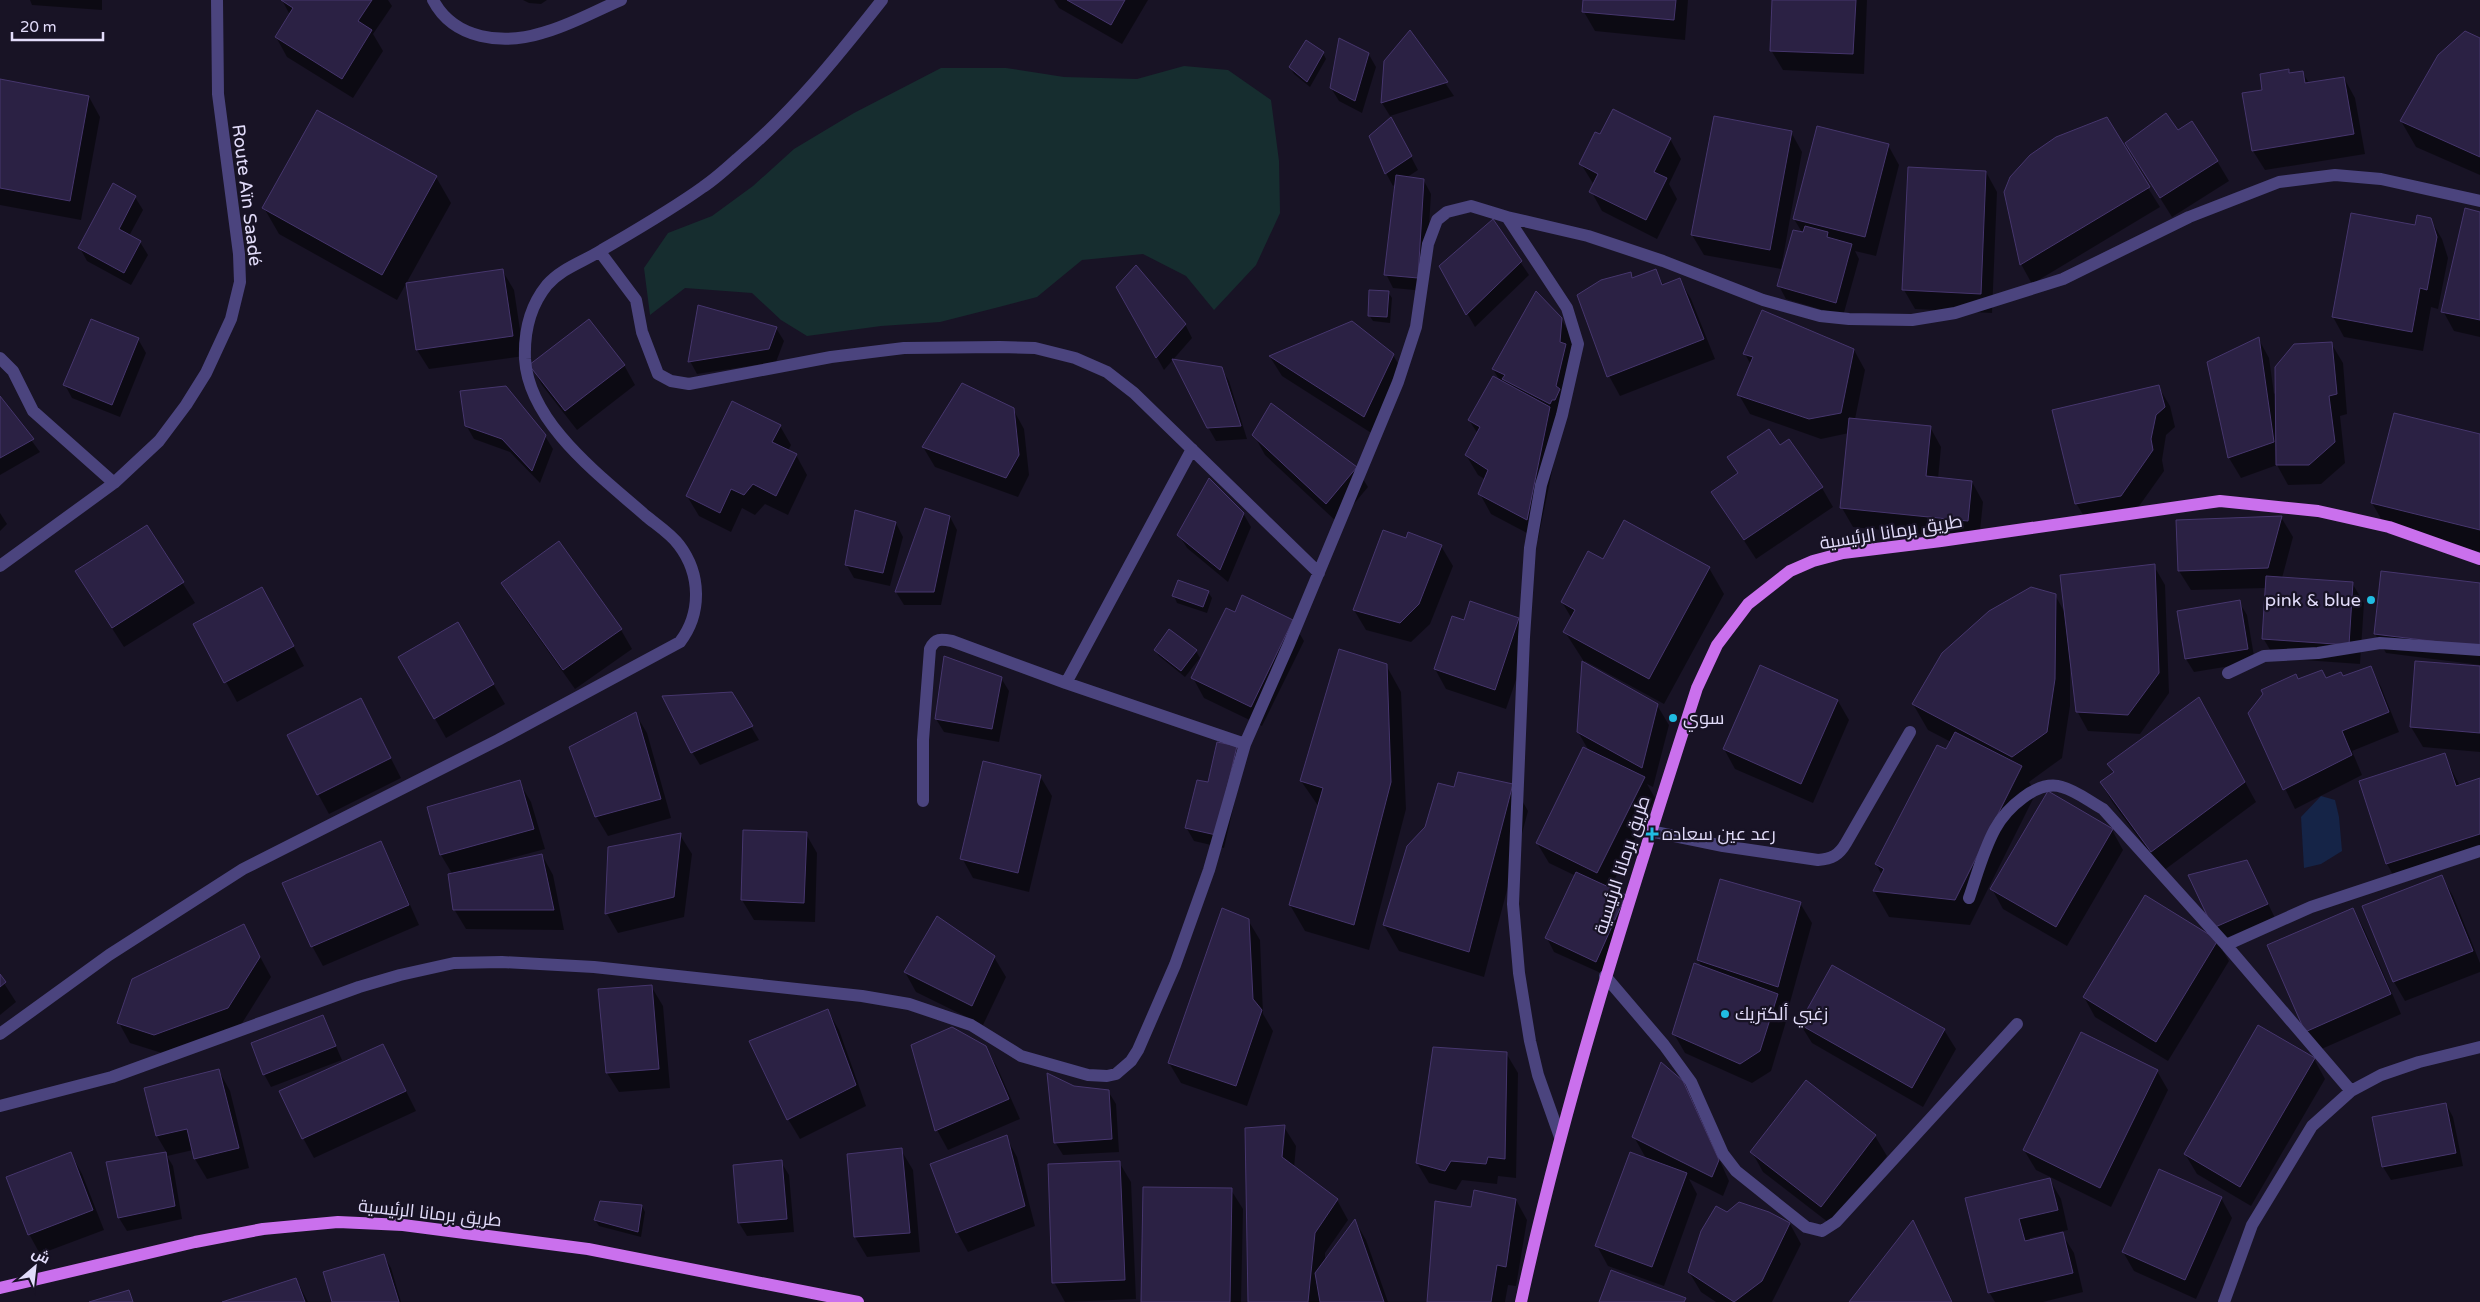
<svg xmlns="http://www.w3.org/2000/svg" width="2480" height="1302" font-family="'Varela Round',Cairo,sans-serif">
<rect width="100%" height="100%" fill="#181325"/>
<!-- green -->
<path fill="#162d2f" d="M1184,66l44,4 43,30 8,61 1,52 -24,52 -42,45 -28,-34 -43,-22 -61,6 -45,37 -38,10 -59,15 -59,4 -74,10 -26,-16 -29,-27 -67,-5 -35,27 -6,-47 24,-35 44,-17 41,-30 41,-37 60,-36 87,-45h65l58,9 73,2z"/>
<!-- water -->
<path fill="#152447" d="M2321,796l14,4 4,17 3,34 -21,13 -17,4 -3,-51z"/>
<!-- shadow -->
<path fill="#0007" d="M30,0h72v10l-70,-5z
M282,0h106l4,6 -19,28 10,17 -30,47 -66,-41 -11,-20 14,-22z
M523,0h24l-6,4 -12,-1z
M1054,0h94l-26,44 -63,-36z
M1585,0h103l-3,40 -90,-9 -11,-19z
M1774,0h93l-3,74 -81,-4 -12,-20z
M1410,32l44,64 -64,20 -8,-13 3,-41z
M2480,39v136l-64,-28 -15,-26z
M1323,53l3,6 -16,28 -16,-13 -4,-7z
M1368,53l8,14 -14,46 -23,-12 -8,-13z
M2288,71l2,3 12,-2 7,11 35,-5 11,20 10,56 -100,16 -12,-19 10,-60z
M0,80l89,17 11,20 -19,103 -81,-15z
M1398,132l20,38 -12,8 18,3 7,13 -6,97 -32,-3 -7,-14 10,-90 -3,2 -7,-13z
M1791,132l11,20 -21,117 -77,-14 -12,-20z
M2177,132l40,29 12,20 -57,36 -34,-54z
M1670,139l11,20 -12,25 8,15 -20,40 -55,-28 -11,-20 3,-6 -13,-21z
M1888,145l11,20 -23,91 -21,-5 4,8 -16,57 -57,-17 -7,-13 24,-52 -9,-15z
M1986,172l11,20 -5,121 -77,-4 -11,-19z
M436,177l15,26 -54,97 -118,-66 -15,-26z
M2148,188l12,19 -128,77 -11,-20z
M135,197l8,13 -14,26 11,6 8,13 -17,30 -44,-24 -7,-13z
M2480,213v124l-26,-6 -11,-20z
M2430,219l12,20 6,19 -10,51 -7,-2 -8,44 -79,-14 -11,-20 83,-90z
M1492,220l37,55 -54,52 -35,-61z
M502,270l12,20 10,66 -95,13 -12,-19z
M1655,270l9,16 16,-6 11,19 24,60 -95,37 -11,-20 21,-102 3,5z
M1118,287l67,37 7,14 -28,32z
M1388,292l4,6 -2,25 -17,-2 -4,-6z
M1561,319l12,20 -5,66 2,4 -9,19 -23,111 -47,-25 -11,-20 6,-14 -8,-5 -12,-20 12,-21 -9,-14 31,-39 -7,-12z
M1352,322l41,33 12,20 -29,61 -94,-60 -12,-19z
M776,328l8,13 -8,21 -79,12 -7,-13z
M2258,338l11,20 5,36 57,-51 12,20 4,51 -7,2 5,47 -24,21 -33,1 -11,-20 -36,13 -12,-20 -21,-95z
M138,339l8,14 -26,64 -48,-19 -7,-13z
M1854,350l11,20 -10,49 75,8 11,20 -3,32 34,3 11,20 -4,38 -126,-13 -11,-19 7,-75 -28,6 -71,-25 -11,-19 12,-30 -6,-11z
M531,365h93l11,20 -58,45 -35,-45z
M1221,368l8,13 18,58 -31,2 -8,-14z
M2158,386l12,20 5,21 -9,8 -4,25 2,11 -32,45 -44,7 -12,-20z
M0,398l40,54 -40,23z
M1013,409l11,20 5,46 -11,22 -83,-30 -12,-20z
M466,425l79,11 8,13 -13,34 -30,-31 -36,-13z
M780,426l11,19 -3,6 8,4 11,20 -19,40 -23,-11 -10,11 -13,-7 -11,24 -32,-16 -12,-20z
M1254,435l102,33 12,19 -30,36 -73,-68z
M2480,435v117l-93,-23 -15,-26z
M1780,447l42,41 11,19 -77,52 -43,-66 25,-19 -9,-17z
M926,510l24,7 7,13 -16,75h-37l-8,-13z
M0,513l7,11 -7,7z
M1243,513l8,14 -23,55 -41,-34 -8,-13z
M2281,517l12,20 -11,41 70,5 12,20 -4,61 -85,-6 -12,-20 3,-50 -75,2 -12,-19z
M896,523l7,14 -13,49 -36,-8 -8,-14z
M147,526l48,77 -71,44 -36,-56z
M1407,540l34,6 12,20 -23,58 -19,18 -45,-12 -12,-20z
M1603,560l106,8 15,26 -60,110 -79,-43 -2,2 74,42 12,20 -16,62 -6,-3 8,14 -45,91 15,7 -22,78 -49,-22 -7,-14 29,-62 -27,-13 -12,-20 52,-92 -11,-19 5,-72 -18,-28 7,-13 -10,-17z
M2154,566l11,19 4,108 -29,41 -52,-3 -11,-20 -7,-45v40l-8,52 -33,24 7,11 -66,132 -81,-8 -15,-26 8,-16 -6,-11 75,-122 -23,-12 -15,-26 142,-109 10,18z
M502,583l119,47 11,19 -57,40 -61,-86z
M2480,584v81l-94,-12 -11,-19z
M1208,592l4,6 -5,15 -30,-10 -3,-7z
M2239,602l8,13 8,47 -61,10 -8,-13 -8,-47z
M273,608l31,58 -67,36 -43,-78z
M1235,613l57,8 12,20 -42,85 -58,-28 -11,-20z
M1518,619l12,20 -24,70 -60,-20 -11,-20 30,-47z
M458,624l47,80 -59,34 -46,-81z
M1169,631l27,20 4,7 -15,19 -26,-21 -4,-6z
M1386,665l15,27 5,117 -37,141 -64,-19 -15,-26 29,-98 -18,-26z
M2370,667l11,20 18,45 -47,19 10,24 -67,34 -46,-95 49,-34 45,-2z
M2480,667v85l-57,-5 -12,-20z
M1001,678l8,13 -10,51 -55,-10 -8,-13z
M731,693l28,47 -59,25 -8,-13z
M361,700l40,78 -72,36 -11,-20z
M1838,701l11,19 -36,83 -78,-34 -11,-20z
M635,713l12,20 24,85 -63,18 -12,-20z
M2210,718l46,84 -93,69 -50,-68 -12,-20 13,-10 -5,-9z
M1236,747l8,14 -20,87 -30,-7 -8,-14 23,-43z
M2444,755l16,31 20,-6v77l-82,27 -11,-20 -27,-82z
M1040,776l12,20 -23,96 -56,-14 -11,-20z
M519,782l12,20 14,47 -63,17 1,2 59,-13 11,20 11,55 -98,-1 -12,-20 -1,-34 -12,-20 -13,-47z
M1513,785l15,26 -44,166 -85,-26 -15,-26 43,-97 28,-40z
M2112,830l11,20 -56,96 -64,-37 -11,-20z
M806,834l11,19 -2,69 -61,-2 -12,-20z
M680,835l12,19 -8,63 -66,16 -11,-19 2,-66z
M380,842l11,20 28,63 -96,41 -11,-20z
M2254,875l21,43 -53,23 -8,-13z
M2441,876l12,20 27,67v9l-75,29 -11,-19 -30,-75z
M1800,903l12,20 -23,83 -7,-2 6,11 -17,56 -19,12 -67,-30 -11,-19 28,-67 -4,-7z
M2353,909l11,20 37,85 -84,37 -11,-20z
M1248,920l12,20 3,74 10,17 -26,75 -66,-23 -12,-20z
M243,925l28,52 -32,51 -74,26 -35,-11 -11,-20z
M2217,941l12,20 -61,100 -73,-44 -11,-20z
M994,957l12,20 -23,48 -67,-33 -11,-20z
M0,977l16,25 -16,13z
M651,986l12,20 7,82 -51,4 -12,-19z
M828,1011l11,19 27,76 -66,33 -12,-20z
M323,1017l19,43 -71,27 -7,-13z
M1800,1024l144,6 12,19 -33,58 -111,-64z
M383,1045l33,66 -102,47 -11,-20z
M985,1047l12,20 23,52 -72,31 -11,-20z
M1506,1053l12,20 -2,105 -18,-2 -1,8 -35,-4 -6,10 -27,-7 -12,-20z
M2314,1059l11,20 -74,127 -54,-32 -12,-20z
M219,1071l11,20 19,77 -42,11 -12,-20 -2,-9 -26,6 6,10 9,53 -55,12 -8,-13 -11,-55 59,-10 -10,-17z
M2157,1071l11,19 -57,117 -75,-37 -12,-20z
M1682,1082l12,21 35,78 -6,15 -34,-17 8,15 -33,92 -56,-20 -11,-20 50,-86 -13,-23z
M1806,1082l69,54 12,20 -54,70 -70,-54 -11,-20z
M1073,1087l35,4 8,13 3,48 -56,3 -8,-13z
M2446,1104l7,13 10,49 -72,14 -8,-13 -9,-49z
M1284,1127l12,19 -2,22 43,32 11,20 -23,33v9l30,-41 11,19 22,62h-139z
M1006,1137l11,20 18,69 -67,26 -11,-20z
M901,1150l12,20 7,82 -53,5 -12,-20 -7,-82z
M71,1154l11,20 22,56 -64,24 -11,-20z
M781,1162l8,13 5,57 -47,4 -8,-13z
M1119,1162l12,20 5,117 -71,3 -11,-20z
M2050,1180l11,19 7,31 -38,8v3l32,-7 12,19 9,39 -40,10h-48l-6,-10 -22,-93z
M1231,1190l12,19 -2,93h-99z
M2221,1198l11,20 -36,81 -62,-28 -11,-19z
M1516,1200l11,20 -11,66 -8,-1 -3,17h-77l44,-94z
M642,1206l3,6 -4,25 -42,-11 -4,-6z
M1727,1214l63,10 11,20 -29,58h-56l-15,-10 -12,-20z
M1913,1222l40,80h-103z
M383,1255l8,13 10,34h-68z
M296,1279l12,23h-82z"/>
<!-- building -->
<path fill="#2b2144" stroke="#46366d" d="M281,0h91l-14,21 14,9 -30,49 -67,-42 18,-29z
M1067,0h58l-14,25z
M1583,0h93l-2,20 -92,-8z
M1772,0h84l-3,54 -83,-3z
M1410,30l38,52 -67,21 3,-42z
M2465,31l15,7v119l-80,-36 38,-66z
M1339,38l30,15 -14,48 -25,-13z
M1306,40l18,12 -17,30 -18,-15z
M2289,69v4l14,-2 2,12 39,-6 10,57 -102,17 -10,-58 20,-3 -2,-16z
M0,79l89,17 -19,105 -70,-13z
M1613,109l58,29 -17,34 13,6 -21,42 -57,-28 9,-18 -19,-10 16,-32 5,2z
M317,110l120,66 -55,99 -120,-67z
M2166,113l12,17 14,-9 26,40 -58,37 -35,-55z
M1714,116l78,15 -22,119 -79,-15z
M1391,117l21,39 -27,18 -16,-38z
M2107,117l43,70 -130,78 -16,-73 6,-15 20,-22 26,-18z
M1817,126l72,18 -24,93 -72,-18z
M1908,167l78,4 -5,123 -79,-4z
M1396,175l28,4 -6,99 -34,-3z
M113,183l23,13 -17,33 22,12 -17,32 -46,-25z
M2465,208l15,4v108l-39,-8z
M2351,213l64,12 2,-10 14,3 6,19 -10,53 -7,-2 -8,44 -80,-15z
M1493,219l29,42 -56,54 -27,-49z
M1805,226l23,6 -1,5 25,7 -16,59 -59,-17 16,-56 10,2z
M1136,265l50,59 -30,34 -40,-71z
M503,269l10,67 -97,14 -10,-67z
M1656,269l6,16 18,-7 24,61 -97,38 -30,-82 24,-15 30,-8 1,6z
M1369,290l20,1 -2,26 -19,-1z
M1536,291l26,27 -2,24 6,2 -10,42 4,3 -5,11h-3l-2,4 -48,-25 3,-4 -13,-6z
M698,305l79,22 -8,22 -81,13z
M1762,310l92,39 -13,64 -32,6 -72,-24 16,-38 -10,-3z
M91,319l48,19 -27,67 -49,-20z
M589,319l36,46 -60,46 -36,-46z
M1352,321l42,33 -30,63 -95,-61z
M2259,337l15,105 -46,16 -21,-96z
M2332,342l5,52 -8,2 6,46 -26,23h-33l-1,-98 19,-23z
M1172,359l50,8 19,59 -34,2z
M1493,376l57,31 -23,113 -49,-26 10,-24 -23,-15 15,-28 -12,-7z
M962,383l52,25 5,47 -13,23 -84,-31z
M2159,385l6,22 -9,8 -5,24 2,11 -32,46 -46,8 -23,-94z
M506,386l40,49 -14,36 -30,-32 -37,-13 -5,-35z
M0,396l34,43 -34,19z
M732,401l49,24 -9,17 25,12 -21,42 -23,-12 -9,11 -13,-6 -11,24 -34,-17z
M1271,403l86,64 -31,37 -74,-69z
M2394,413l86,21v96l-109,-27z
M1849,418l82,8 -5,50 46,5 -4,40 -128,-13z
M1769,429l11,16 9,-6 34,48 -79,53 -33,-48 27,-19 -11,-16z
M1209,478l35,35 -24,57 -43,-35z
M925,508l25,8 -16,76h-39z
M855,510l41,12 -13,51 -38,-8z
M2282,516l-14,52 -90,3 -2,-51z
M1624,520l86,47 -61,112 -86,-47 12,-22 -14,-8 27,-51 15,8z
M147,525l37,57 -72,46 -37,-57z
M1383,530l23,8 2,-6 34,13 -23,59 -19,19 -47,-13z
M559,541l63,88 -59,41 -62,-87z
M2155,564l4,109 -31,42 -52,-3 -16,-137z
M2381,571l99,12v64l-106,-13z
M2266,576l87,6 -4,63 -87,-6z
M1178,580l31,11 -6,16 -31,-11z
M262,587l32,59 -70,37 -31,-59z
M2031,587l25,7 -1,85 -8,53 -35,25 -100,-53 30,-51 47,-42z
M1242,595l51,25 -42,87 -60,-29 35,-70 9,4z
M2240,600l8,49 -63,10 -8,-48z
M1470,601l49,17 -24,72 -61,-21 18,-53 12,4z
M458,622l36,62 -60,35 -36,-62z
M1169,629l28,21 -16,21 -27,-21z
M1339,649l48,15 4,118 -37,143 -65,-20 34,-117 -23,-7z
M944,656l58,21 -10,52 -57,-10z
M1582,661l76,43 -16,64 -65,-36z
M2415,661l65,5v67l-70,-6z
M1760,665l78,35 -37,84 -78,-35z
M2371,666l18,46 -47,19 10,24 -69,35 -35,-77 15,-19 -2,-4 35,-16 2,5 24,-9 4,8 15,-6 2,4z
M732,692l21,34 -62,27 -29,-57z
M2199,697l46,85 -94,70 -51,-70 14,-10 -7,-8z
M361,698l30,60 -74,37 -30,-60z
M636,712l25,87 -66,18 -26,-70z
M1955,732l67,34 -67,134 -82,-9 11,-22 -9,-5 62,-119 9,4z
M1217,742l20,4 -21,89 -31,-7 12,-48 11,2z
M1583,747l62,30 -48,96 -61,-30z
M2445,753l11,33 24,-8v56l-94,30 -27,-83z
M983,761l58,14 -23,98 -58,-14z
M1458,772l55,12 -44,168 -86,-27 24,-79 18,-19 13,-44 16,4z
M520,780l14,49 -94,26 -13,-48z
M2048,791l65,38 -57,98 -66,-38z
M743,830l64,2 -3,71 -63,-3z
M681,833l-7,64 -69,17 3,-67z
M381,841l28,64 -98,42 -29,-64z
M542,854l12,56h-101l-5,-36z
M2247,860l21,44 -55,24 -25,-53z
M1576,872l50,23 -30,67 -51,-24z
M2442,875l31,76 -80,31 -31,-76z
M1720,879l81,23 -23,85 -81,-27z
M2145,895l73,45 -62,102 -73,-45z
M1222,908l27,11 4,80 9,11 -26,76 -68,-23z
M2353,908l38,86 -86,38 -38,-87z
M937,916l58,40 -23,50 -68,-34z
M244,924l16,33 -32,51 -74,27 -37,-12 15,-44z
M1694,963l84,31 -18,57 -20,13 -68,-30z
M1832,965l113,64 -33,59 -113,-64z
M0,974l6,8 -6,5z
M652,985l7,84 -53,4 -8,-84z
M828,1009l28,76 -69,35 -38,-79z
M323,1015l13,31 -73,29 -12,-32z
M2258,1025l57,33 -75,129 -56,-33z
M952,1027l34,19 23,53 -74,32 -24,-86z
M2081,1032l77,38 -58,118 -77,-38z
M383,1044l23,47 -104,48 -23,-48z
M1433,1047l74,5 -2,107 -17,-2 -2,7 -35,-3 -6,10 -29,-8z
M1661,1062l22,19 36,79 -7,17 -80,-40z
M219,1069l20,79 -45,11 -7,-30 -31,7 -12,-48z
M1047,1073l27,13 35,4 3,49 -58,4z
M1806,1080l70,55 -55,72 -71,-55z
M2446,1103l10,50 -74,14 -10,-50z
M1285,1125l-3,32 56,42 -23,34 -7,69h-60l-3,-174z
M1007,1135l18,71 -69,27 -26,-69z
M902,1148l8,85 -56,4 -7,-83z
M71,1152l22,58 -65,25 -22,-58z
M166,1152l9,54 -57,12 -12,-56z
M1630,1152l57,21 -35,94 -57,-21z
M782,1160l5,59 -49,4 -5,-58z
M1120,1161l5,119 -73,3 -4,-119z
M2159,1169l63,28 -37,83 -63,-28z
M2050,1178l8,32 -39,9 6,22 38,-9 10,41 -85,20 -23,-95z
M1143,1187l89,1 -2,114h-89z
M1474,1190l42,9 -10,68 -9,-2 -6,37h-64l8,-101 36,6z
M600,1201l42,4 -4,27 -44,-12z
M1739,1202l30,10 21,11 -28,58 -28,21 -46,-30 13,-41 15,-25 11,6z
M1355,1219l29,83h-64l-5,-29z
M1913,1220l39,82h-103z
M384,1254l15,48h-67l-9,-30z
M1611,1270l75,28 -2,4h-85z
M296,1278l9,24h-83z
M129,1290l4,12h-44z"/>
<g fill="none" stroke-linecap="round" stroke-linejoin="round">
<!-- minor -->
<path stroke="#4b447e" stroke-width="12" d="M433,0c21,40 70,45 109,33 27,-7 53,-22 79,-33
M1507,217l81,19 75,25 100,39 57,16 29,3 63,1 43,-7 108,-34 126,-62 90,-35 56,-7 46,4 99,22
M600,252l36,48 6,32 16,42 13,7 18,3 142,-27 73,-9 96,-1 35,1 40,10 32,14 27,21 185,180
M0,358l13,13 20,40 81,72
M0,566l114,-83 45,-42 27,-36 20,-32 25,-54 9,-37 -1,-28 -21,-160 -1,-94
M2228,673l36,-17 54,-3 62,-10 100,7
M1066,683l126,-234
M923,801v-61l7,-91c5,-11 11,-10 22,-8l114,42 179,61
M1650,831l73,15 95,14c14,-1 21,-5 28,-17l64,-111
M1969,898c8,-23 14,-47 26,-69 11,-20 42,-50 67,-42 15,4 28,15 41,22l123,136 125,146
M2226,945l85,-38 169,-56
M1605,976l59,69 27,37 32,72 13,17 70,56 16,4 14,-9 181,-198
M0,1034l109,-79 134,-86 255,-129 182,-98c22,-29 21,-68 -1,-97 -8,-11 -22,-20 -33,-29 -44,-39 -117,-92 -121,-157 -1,-26 5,-53 22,-74 15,-17 36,-23 55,-35 34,-20 69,-40 101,-63 12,-8 23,-18 34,-28 56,-47 100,-102 145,-159
M0,1106l112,-29 247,-90 41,-12 54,-12 48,-1 92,5 268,29 47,8 62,21 50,31 67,19 19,1 9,-2 15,-13 7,-11 37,-85 34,-95 36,-126 44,-100 109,-262 18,-55 12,-83 9,-24 10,-8 24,-6 36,11 60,91 11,36 -16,71 -21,70 -11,63 -6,89 -11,267 6,69 11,68 8,34 22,62
M2224,1302l28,-77 60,-99 39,-35 30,-16 38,-13 61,-15"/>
<!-- major -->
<path stroke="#ca70ed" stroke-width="12" d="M0,1288l195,-46 68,-13 75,-7 65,3 185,24 270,53
M1521,1302c45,-209 111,-411 176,-614l20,-43 31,-41 42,-33 23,-10 30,-8 98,-12 279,-40 98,10 71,16 91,32"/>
</g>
<!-- markers -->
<g fill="#20bce2" stroke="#181325" stroke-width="2">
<circle cx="2371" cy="600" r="5"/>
<circle cx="1673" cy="718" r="5"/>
<path d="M1649.5 826.5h5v5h5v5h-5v5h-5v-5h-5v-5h5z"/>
<circle cx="1725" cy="1014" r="5"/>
</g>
<g text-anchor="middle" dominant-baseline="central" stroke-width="4.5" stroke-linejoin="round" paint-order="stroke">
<!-- street labels -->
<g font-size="18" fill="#e2dcfa" stroke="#181325">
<text transform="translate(247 195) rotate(83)">Route Aïn Saadé</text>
<text transform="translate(1891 532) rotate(-9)">طريق برمانا الرئيسية</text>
<text transform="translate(1622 865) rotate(-72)">طريق برمانا الرئيسية</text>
<text transform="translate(430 1213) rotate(6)">طريق برمانا الرئيسية</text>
</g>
<!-- poi labels -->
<g font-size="18" fill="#e2dcfa" stroke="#181325" text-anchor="start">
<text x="2361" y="600" text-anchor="end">pink &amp; blue</text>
<text x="1683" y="718">سوي</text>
<text x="1662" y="834">رعد عين سعاده</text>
<text x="1735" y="1014">زغبي ألكتريك</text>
</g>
</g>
<!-- north arrow -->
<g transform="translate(35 1267) rotate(28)" stroke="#181325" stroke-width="4" paint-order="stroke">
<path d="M0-4L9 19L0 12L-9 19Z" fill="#e2dcfa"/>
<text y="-8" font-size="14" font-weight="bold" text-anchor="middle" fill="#e2dcfa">ش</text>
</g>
<!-- scale -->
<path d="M12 32v8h91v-8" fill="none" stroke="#e2dcfa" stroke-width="2.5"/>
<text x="20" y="32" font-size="15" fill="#e2dcfa" stroke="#181325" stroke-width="4" paint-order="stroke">20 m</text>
</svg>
